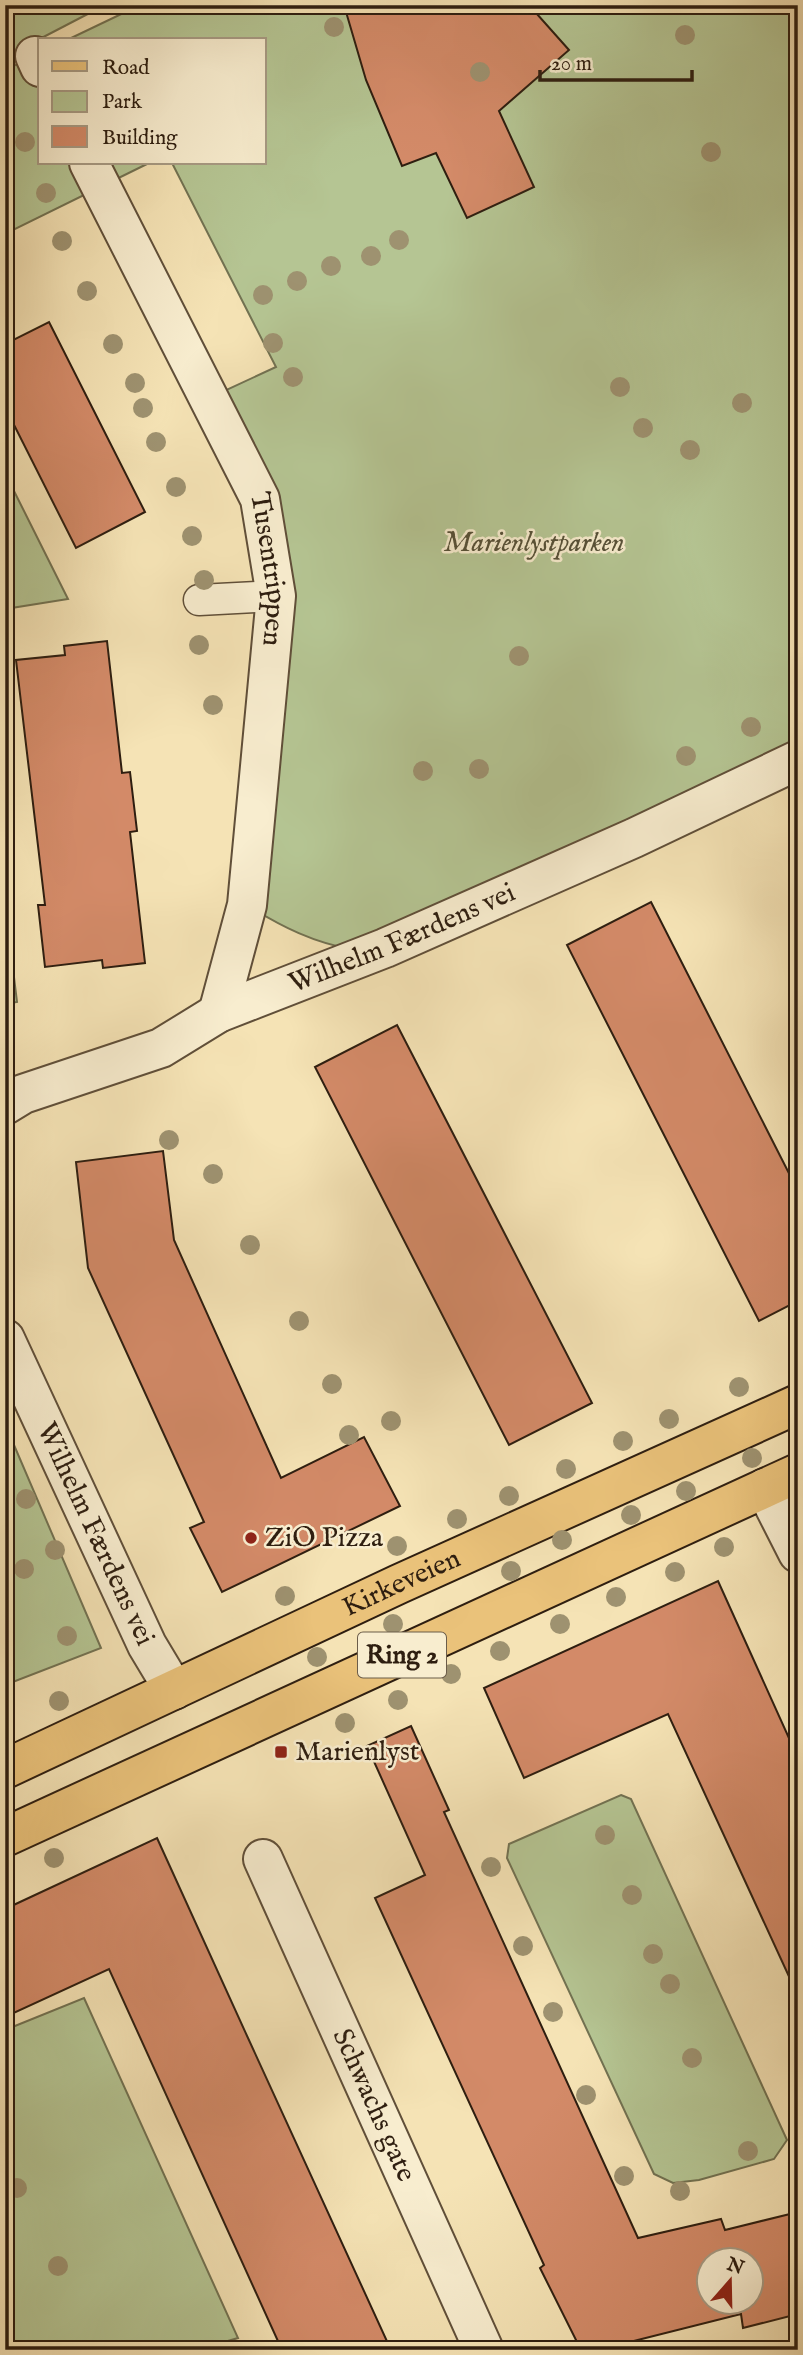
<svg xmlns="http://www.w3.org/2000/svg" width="803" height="2355" font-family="'IM FELL English',serif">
<rect width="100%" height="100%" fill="#f5e3b5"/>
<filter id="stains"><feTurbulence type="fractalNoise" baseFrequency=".00286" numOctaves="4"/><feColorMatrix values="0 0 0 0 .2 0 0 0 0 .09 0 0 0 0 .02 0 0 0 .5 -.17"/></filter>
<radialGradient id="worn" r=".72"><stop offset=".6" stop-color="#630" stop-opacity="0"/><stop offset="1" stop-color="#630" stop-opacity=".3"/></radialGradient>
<!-- green -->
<path fill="#b5c593" stroke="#727252" stroke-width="2" d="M5,5h100l-100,52z
M140,5h658v750l-443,195c-41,-7 -73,-23 -108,-45l29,-309 -67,-198 67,-31 -104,-204h92v-123h-197z
M40,53v110h109l-144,71v-164z
M5,473l63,126 -63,10z
M5,903l12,99 -12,2z
M5,1424l96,224 -96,37z
M621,1795l10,4 156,341 -13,19 -75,21 -26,3 -19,-9 -147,-316 2,-14z
M84,1998l154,340 -41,12h-192v-320z"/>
<!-- building -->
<path fill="#d38a68" stroke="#2e1e10" stroke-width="2" fill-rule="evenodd" d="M344,5h185l40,45 -70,61 35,76 -67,31 -31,-65 -34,13 -36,-86z
M49,322l96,190 -69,36 -71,-141v-63z
M107,641l15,132 8,-1 7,59 -7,1 15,131 -42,5 -1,-8 -57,7 -7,-62h7l-29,-245 49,-5 -1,-9z
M651,902l147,289v110l-39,20 -192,-376z
M397,1025l195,378 -83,42 -194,-378z
M163,1151l11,89 107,238 83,-41 36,69 -178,86 -32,-64 14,-6 -116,-254 -12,-106z
M718,1581l80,177v238l-130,-282 -144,64 -40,-90z
M411,1726l38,84 -5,2 194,426 83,-19 4,11 73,-18v102l-55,14 -2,-14 -143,36h-17l-41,-82 4,-3 -169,-367 50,-23 -58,-129zM709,2260h42v42h-42z
M157,1838l91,200 143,312h-109l-173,-381 -104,48v-108z"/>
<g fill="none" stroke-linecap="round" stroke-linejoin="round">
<!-- lane casing -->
<g stroke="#604f39" stroke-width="33">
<path id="lane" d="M199,600l77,-4"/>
</g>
<!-- street casing -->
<g stroke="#604f39" stroke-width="42">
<g id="street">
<path d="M35,56l5,11"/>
<path id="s1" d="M89,163l171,336 16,97 -29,309 -29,108"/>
<path id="s2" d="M5,1105l18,-11 138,-46 57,-35 167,-65 249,-110 164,-78"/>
<path id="s3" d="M5,1339l142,306 27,45"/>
<path d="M765,1488l33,65"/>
<path id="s4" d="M263,1859l221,491"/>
</g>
</g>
<!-- primary casing -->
<g stroke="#2e1e10" stroke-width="42">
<g id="primary">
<path id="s5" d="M5,1769l394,-185 399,-180"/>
<path d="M5,1837l793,-364"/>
</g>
</g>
<!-- lane -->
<use href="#lane" stroke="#f8edcf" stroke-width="30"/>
<!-- street -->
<use href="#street" stroke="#f8edcf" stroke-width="38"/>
<!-- primary -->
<use href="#primary" stroke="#eac27a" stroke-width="38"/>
</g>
<!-- trees -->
<g fill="#9e9270">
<circle cx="334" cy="27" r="10"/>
<circle cx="685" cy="35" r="10"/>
<circle cx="480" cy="72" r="10"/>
<circle cx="25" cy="142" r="10"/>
<circle cx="711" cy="152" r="10"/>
<circle cx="46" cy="193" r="10"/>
<circle cx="399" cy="240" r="10"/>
<circle cx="62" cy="241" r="10"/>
<circle cx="371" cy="256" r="10"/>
<circle cx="331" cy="266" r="10"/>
<circle cx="297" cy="281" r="10"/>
<circle cx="87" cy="291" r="10"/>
<circle cx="263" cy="295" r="10"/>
<circle cx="273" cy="343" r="10"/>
<circle cx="113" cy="344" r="10"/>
<circle cx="293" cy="377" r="10"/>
<circle cx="135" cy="383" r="10"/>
<circle cx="620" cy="387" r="10"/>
<circle cx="742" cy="403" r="10"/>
<circle cx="143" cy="408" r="10"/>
<circle cx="643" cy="428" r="10"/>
<circle cx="156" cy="442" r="10"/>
<circle cx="690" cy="450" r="10"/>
<circle cx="176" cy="487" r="10"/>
<circle cx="192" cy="536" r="10"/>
<circle cx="204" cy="580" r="10"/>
<circle cx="199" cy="645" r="10"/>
<circle cx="519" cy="656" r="10"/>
<circle cx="213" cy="705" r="10"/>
<circle cx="751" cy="727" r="10"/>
<circle cx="686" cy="756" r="10"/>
<circle cx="479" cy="769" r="10"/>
<circle cx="423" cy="771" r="10"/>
<circle cx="169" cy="1140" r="10"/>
<circle cx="213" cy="1174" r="10"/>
<circle cx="250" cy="1245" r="10"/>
<circle cx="299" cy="1321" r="10"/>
<circle cx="332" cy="1384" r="10"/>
<circle cx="739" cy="1387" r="10"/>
<circle cx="669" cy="1419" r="10"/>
<circle cx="391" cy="1421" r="10"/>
<circle cx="349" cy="1435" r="10"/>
<circle cx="623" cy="1441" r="10"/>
<circle cx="752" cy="1458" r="10"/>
<circle cx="566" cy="1469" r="10"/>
<circle cx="686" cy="1491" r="10"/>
<circle cx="509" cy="1496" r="10"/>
<circle cx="26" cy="1499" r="10"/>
<circle cx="631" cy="1515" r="10"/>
<circle cx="457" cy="1519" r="10"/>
<circle cx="562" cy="1540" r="10"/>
<circle cx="397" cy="1546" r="10"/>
<circle cx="724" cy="1547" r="10"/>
<circle cx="55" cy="1550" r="10"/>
<circle cx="24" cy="1569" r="10"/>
<circle cx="511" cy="1571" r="10"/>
<circle cx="675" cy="1572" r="10"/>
<circle cx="285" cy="1596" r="10"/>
<circle cx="616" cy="1597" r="10"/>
<circle cx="393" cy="1624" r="10"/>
<circle cx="560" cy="1624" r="10"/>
<circle cx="67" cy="1636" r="10"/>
<circle cx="500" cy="1651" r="10"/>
<circle cx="317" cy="1657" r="10"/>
<circle cx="451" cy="1674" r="10"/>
<circle cx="398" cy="1700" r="10"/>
<circle cx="59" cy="1701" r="10"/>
<circle cx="345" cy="1723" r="10"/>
<circle cx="605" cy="1835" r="10"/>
<circle cx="54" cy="1858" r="10"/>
<circle cx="491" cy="1867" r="10"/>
<circle cx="632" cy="1895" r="10"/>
<circle cx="523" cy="1946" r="10"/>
<circle cx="653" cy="1954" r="10"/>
<circle cx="670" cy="1984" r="10"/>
<circle cx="553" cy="2012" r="10"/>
<circle cx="692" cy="2058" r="10"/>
<circle cx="586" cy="2095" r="10"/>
<circle cx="748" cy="2151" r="10"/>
<circle cx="624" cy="2176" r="10"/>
<circle cx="17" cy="2188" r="10"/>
<circle cx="680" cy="2191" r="10"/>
<circle cx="58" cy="2266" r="10"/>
</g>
<!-- markers -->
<g fill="#8f2418" stroke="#f8edcf" stroke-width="2.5">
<circle cx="251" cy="1538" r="7"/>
<rect x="274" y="1745" width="14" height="14" rx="3.5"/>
</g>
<g text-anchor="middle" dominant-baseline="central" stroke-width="5" stroke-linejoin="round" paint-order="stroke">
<!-- shield labels -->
<rect fill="#f8edcf" stroke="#6b5c49" stroke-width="2" x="358" y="1632.5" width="88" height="45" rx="5"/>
<g font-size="26" font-weight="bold" fill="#2e1e10">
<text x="402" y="1655">Ring 2</text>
</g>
<!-- park labels -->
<g font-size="28" font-style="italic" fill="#565037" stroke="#f8edcf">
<text x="534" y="543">Marienlystparken</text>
</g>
<!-- street labels -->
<g font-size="28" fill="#2e1e10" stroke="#f8edcf">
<text stroke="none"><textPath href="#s1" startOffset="448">Tusentrippen</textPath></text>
<text stroke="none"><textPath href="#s2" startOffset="432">Wilhelm Færdens vei</textPath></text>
<text stroke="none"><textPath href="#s3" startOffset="215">Wilhelm Færdens vei</textPath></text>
<text stroke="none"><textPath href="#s5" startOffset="438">Kirkeveien</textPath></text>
<text stroke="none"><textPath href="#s4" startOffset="270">Schwachs gate</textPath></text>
</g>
<!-- poi labels -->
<g font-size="28" fill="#2e1e10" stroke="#f8edcf" text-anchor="start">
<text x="265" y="1538">ZiO Pizza</text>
<text x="295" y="1752">Marienlyst</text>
</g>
</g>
<!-- margin -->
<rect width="803" height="2355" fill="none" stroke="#f5e3b5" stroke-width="28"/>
<rect x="7" y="7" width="789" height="2341" fill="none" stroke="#2e1e10" stroke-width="3.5"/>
<rect x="14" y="14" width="775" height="2327" fill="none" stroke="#2e1e10" stroke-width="2"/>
<!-- legend -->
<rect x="38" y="38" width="228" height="126" fill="#f8edcf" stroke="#a79a83" stroke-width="2"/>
<rect x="52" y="61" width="35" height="10" fill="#eac27a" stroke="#a79a83" stroke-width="2"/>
<text x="102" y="74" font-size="21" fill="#2e1e10">Road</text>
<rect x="52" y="91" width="35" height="21" fill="#b5c593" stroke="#a79a83" stroke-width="2"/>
<text x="102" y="108" font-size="21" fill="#2e1e10">Park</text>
<rect x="52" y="126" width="35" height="21" fill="#d38a68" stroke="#a79a83" stroke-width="2"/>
<text x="102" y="144" font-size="21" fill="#2e1e10">Building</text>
<!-- north arrow -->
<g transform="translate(730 2281) rotate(20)"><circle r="33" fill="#f8edcf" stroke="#a79a83" stroke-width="2"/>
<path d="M0-5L12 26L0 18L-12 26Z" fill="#8f2418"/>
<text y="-10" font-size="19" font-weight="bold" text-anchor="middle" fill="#2e1e10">N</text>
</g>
<!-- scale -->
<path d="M540 70v10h152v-10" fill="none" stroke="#2e1e10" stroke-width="3.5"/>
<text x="551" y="70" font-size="21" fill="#2e1e10" stroke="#f8edcf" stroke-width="5" paint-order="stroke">20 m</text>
<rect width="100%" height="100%" filter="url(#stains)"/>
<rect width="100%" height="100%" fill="url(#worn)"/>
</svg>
